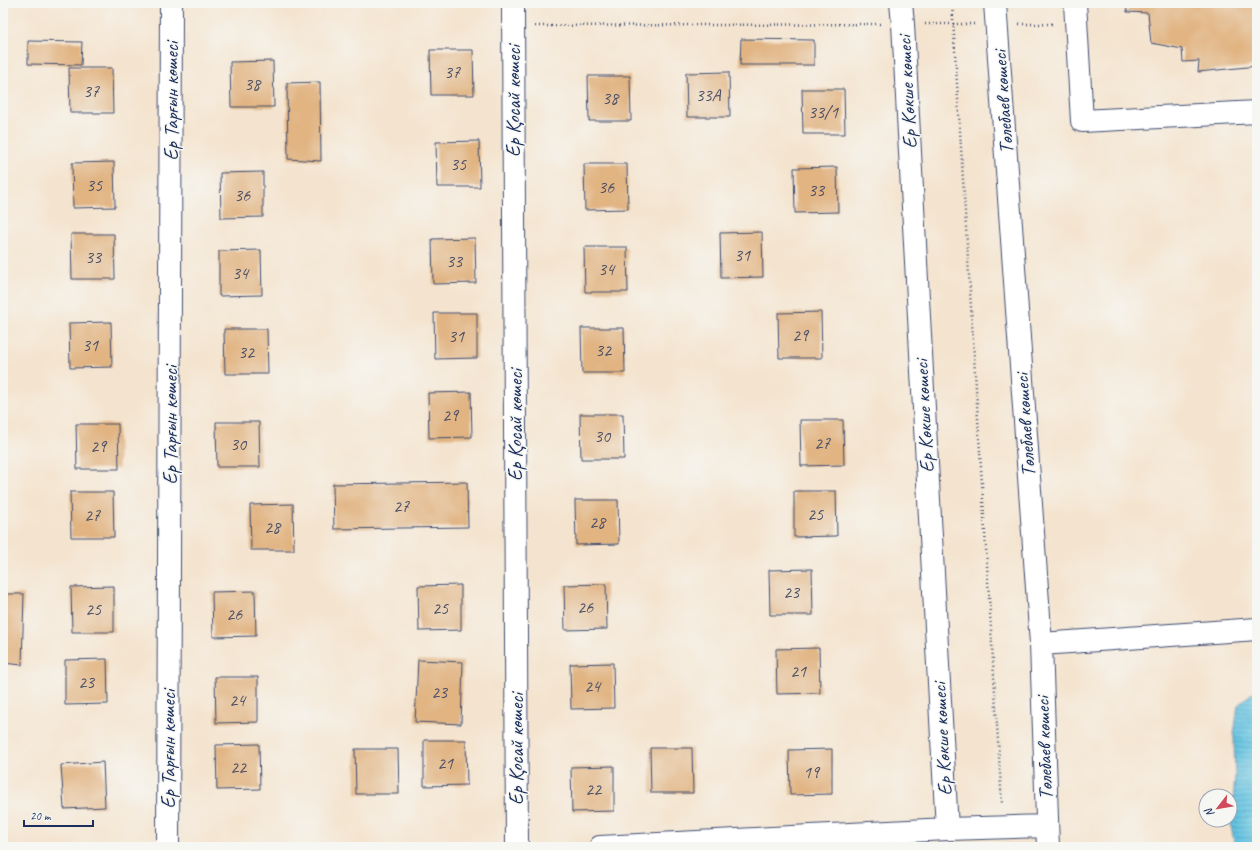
<svg xmlns="http://www.w3.org/2000/svg" width="1260" height="850" font-family="Caveat,sans-serif">
<defs>
<pattern id="water-rules" width="6" height="5" patternUnits="userSpaceOnUse"><rect width="6" height="5" fill="#64c4e2"/><path d="M0 2.5h6" fill="none" stroke="#52a0ba"/></pattern>
</defs>
<rect width="100%" height="100%" fill="#f6f6f2"/>
<filter id="ink" filterUnits="userSpaceOnUse"><feTurbulence type="fractalNoise" baseFrequency=".025" numOctaves="2"/><feDisplacementMap in="SourceGraphic" scale="8" xChannelSelector="R" yChannelSelector="G"/><feConvolveMatrix kernelMatrix="1 2 1 2 8 2 1 2 1" color-interpolation-filters="sRGB"/></filter>
<filter id="wash" filterUnits="userSpaceOnUse"><feTurbulence type="fractalNoise" baseFrequency=".012" numOctaves="4" result="noise"/><feDisplacementMap in="SourceGraphic" scale="16" xChannelSelector="R" yChannelSelector="G"/><feGaussianBlur stdDeviation="0.9" result="paint"/><feColorMatrix in="noise" values="0 0 0 0 0 0 0 0 0 0 0 0 0 0 0 0 0 1.4 0 .05"/><feComposite in="paint" operator="in"/></filter>
<g filter="url(#wash)">
<rect width="100%" height="100%" fill="#f4e4cf"/>
<!-- water -->
<path fill="url(#water-rules)" stroke="#407aa0" d="M1257,692v155h-22l-4,-21 4,-49 -1,-42 4,-30 14,-12z"/>
<g id="blocks">
<!-- building -->
<path fill="#e1b482" d="M1126,3h131v63l-59,6 1,-11 -16,1 -1,-13 -31,-6 -3,-30 -21,-1z
M741,39l73,1v25h-74z
M28,41l54,1 -1,23 -53,-1z
M430,50h43l1,45h-43z
M273,61l1,46h-43l-1,-45z
M69,68h43l1,45h-43z
M729,72l1,45h-43l-1,-44z
M588,76h42l1,45h-42z
M320,82l1,79 -33,-2 -1,-76z
M802,89h42l1,45h-42z
M479,141l1,46h-43l-1,-45z
M114,162l1,45 -42,1 -1,-45z
M584,164h43l1,45 -43,1z
M837,167l1,45 -43,1 -1,-45z
M263,172v45l-42,1 -1,-45z
M762,232l1,45 -42,1 -1,-45z
M71,234h43l1,45h-43z
M475,238l1,45 -43,1 -1,-45z
M584,247h43l1,45h-43z
M261,250l1,45 -43,1v-45z
M821,312l1,46h-43l-1,-45z
M434,313h43v45l-42,1z
M111,322l1,45 -42,1 -1,-45z
M581,328h43l1,45h-43z
M224,329h43l1,45h-43z
M471,392l1,45 -43,1 -1,-45z
M580,414h43l1,45h-43z
M800,420h43l1,45 -43,1z
M216,422h43l1,45h-43z
M76,424h42l1,45h-42z
M467,482l1,45 -134,2 -1,-45z
M794,491h42l1,45 -43,1z
M70,492h43l1,45h-43z
M575,500h43l1,44 -43,1z
M293,504l1,46h-43l-1,-45z
M812,569l1,46h-43l-1,-45z
M606,584l1,45 -42,1 -1,-45z
M461,585v45l-42,1 -1,-45z
M114,586v46h-42l-1,-45z
M255,591l1,45 -43,1 -1,-45z
M3,594h21l-2,71 -19,-2z
M819,648l1,45 -43,1 -1,-45z
M107,659l1,45 -43,1v-45z
M418,660l45,2 -2,62 -46,-2z
M613,663l1,45 -43,1 -1,-45z
M215,677h43v45l-42,1z
M424,740h42l1,45 -43,1z
M259,744l1,45 -43,1 -1,-45z
M650,748h42l1,45h-42z
M355,749h43l1,45h-43z
M832,749v45l-42,1 -1,-45z
M103,762l2,45 -41,2 -3,-44z
M614,766v45l-42,1 -1,-45z"/>
</g>
</g>
<g filter="url(#ink)">
<use href="#blocks" fill-opacity="0" stroke="#3c4a6f" stroke-width="1"/>
<g fill="none" stroke-linecap="round" stroke-linejoin="round">
<!-- minor casing -->
<g stroke="#3c4a6f" stroke-width="24">
<path id="minor" d="M513,3l4,844
M901,3l2,21 44,805
M995,3l46,641 7,203
M1075,3l7,118 175,-9
M1041,644l216,-15
M168,847l3,-844
M600,847l347,-18 99,-3"/>
</g>
<!-- path -->
<path stroke="#3c4a6f" stroke-width="2.5" stroke-dasharray="1 3" stroke-linecap="butt" d="M952,3l50,802
M925,24h49
M1019,24h35
M535,26l345,-2"/>
<!-- minor -->
<use href="#minor" stroke="#fff" stroke-width="22"/>
</g>
</g>
<g text-anchor="middle" dominant-baseline="central" stroke-width="3" stroke-linejoin="round" paint-order="stroke">
<!-- number labels -->
<g font-size="18" fill="#4c5067">
<text x="452" y="72">37</text>
<text x="252" y="84">38</text>
<text x="91" y="91">37</text>
<text x="708" y="95">33А</text>
<text x="610" y="98">38</text>
<text x="823" y="112">33/1</text>
<text x="458" y="164">35</text>
<text x="94" y="185">35</text>
<text x="606" y="187">36</text>
<text x="816" y="190">33</text>
<text x="242" y="195">36</text>
<text x="742" y="255">31</text>
<text x="93" y="257">33</text>
<text x="454" y="261">33</text>
<text x="606" y="269">34</text>
<text x="240" y="273">34</text>
<text x="800" y="335">29</text>
<text x="456" y="336">31</text>
<text x="90" y="345">31</text>
<text x="603" y="350">32</text>
<text x="246" y="352">32</text>
<text x="450" y="415">29</text>
<text x="602" y="436">30</text>
<text x="822" y="443">27</text>
<text x="238" y="444">30</text>
<text x="98" y="446">29</text>
<text x="401" y="506">27</text>
<text x="815" y="514">25</text>
<text x="92" y="515">27</text>
<text x="597" y="522">28</text>
<text x="272" y="527">28</text>
<text x="791" y="592">23</text>
<text x="585" y="607">26</text>
<text x="440" y="608">25</text>
<text x="93" y="609">25</text>
<text x="234" y="614">26</text>
<text x="798" y="671">21</text>
<text x="86" y="682">23</text>
<text x="592" y="686">24</text>
<text x="439" y="692">23</text>
<text x="237" y="700">24</text>
<text x="445" y="763">21</text>
<text x="238" y="767">22</text>
<text x="811" y="772">19</text>
<text x="593" y="789">22</text>
</g>
<!-- street labels -->
<g font-size="20" fill="#1b2f5e" stroke="#f6f6f2">
<text transform="translate(907 92) rotate(-93)">Ер Көкше көшесі</text>
<text transform="translate(171 101) rotate(-90)">Ер Тарғын көшесі</text>
<text transform="translate(513 101) rotate(-90)">Ер Қосай көшесі</text>
<text transform="translate(1003 102) rotate(-94)">Төлебаев көшесі</text>
<text transform="translate(924 416) rotate(-93)">Ер Көкше көшесі</text>
<text transform="translate(170 425) rotate(-90)">Ер Тарғын көшесі</text>
<text transform="translate(515 425) rotate(-90)">Ер Қосай көшесі</text>
<text transform="translate(1025 425) rotate(-94)">Төлебаев көшесі</text>
<text transform="translate(942 739) rotate(-93)">Ер Көкше көшесі</text>
<text transform="translate(1044 748) rotate(-92)">Төлебаев көшесі</text>
<text transform="translate(168 749) rotate(-90)">Ер Тарғын көшесі</text>
<text transform="translate(516 749) rotate(-90)">Ер Қосай көшесі</text>
</g>
</g>
<!-- margin -->
<rect width="1260" height="850" fill="none" stroke="#f6f6f2" stroke-width="16"/>
<!-- north arrow -->
<g transform="translate(1218 808) rotate(239)"><circle r="19" fill="#f6f6f2" stroke="#9ea6b7"/>
<path d="M0-3L7 15L0 10L-7 15Z" fill="#d1495b"/>
<text y="-6" font-size="11" font-weight="bold" text-anchor="middle" fill="#1b2f5e">N</text>
</g>
<!-- scale -->
<path d="M24 820v6h69v-6" fill="none" stroke="#1b2f5e" stroke-width="2"/>
<text x="30" y="820" font-size="12" fill="#1b2f5e" stroke="#f6f6f2" stroke-width="3" paint-order="stroke">20 m</text>
</svg>
